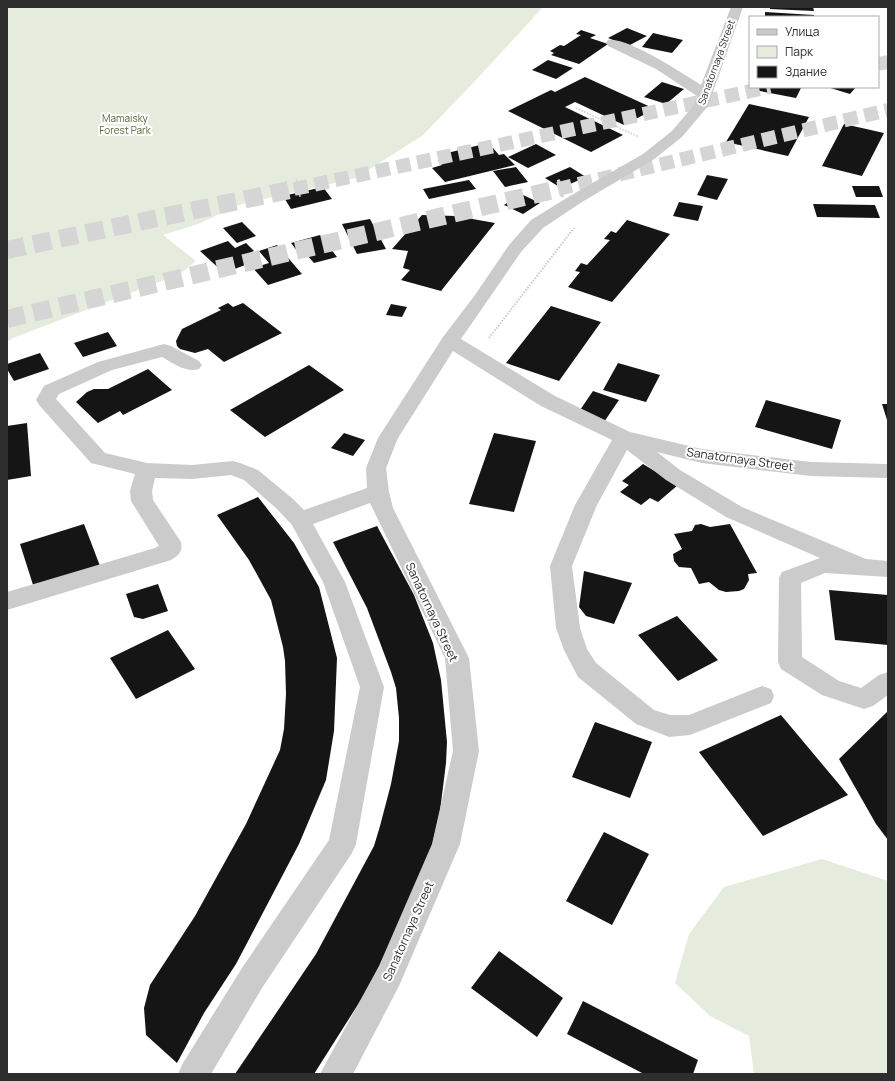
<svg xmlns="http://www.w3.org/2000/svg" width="895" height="1081" font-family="Manrope,sans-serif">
<rect width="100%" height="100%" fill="#fff"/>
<!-- green -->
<path fill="#e5ebdd" d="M7,7h536l-67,73 -53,55 -67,43 -114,26 -44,20 -35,11 33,26 -16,13 -167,64 -6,4z
M822,859l66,22v193h-134l-5,-38 -39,-20 -35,-33 14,-49 35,-47z"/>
<!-- building -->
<path fill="#151515" d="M770,7h43l1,4 -44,-2z
M765,12l49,3v2h-49z
M627,28l20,8 -19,10 -20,-8z
M581,30l15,5 -6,3 18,6 -29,20 -28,-9 3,-2 -4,-2 10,-6 4,1 17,-11 -5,-1z
M653,33l30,7 -11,13 -30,-6z
M548,60l25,8 -17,11 -24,-9z
M585,77l70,32 -31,16 -49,-23 -10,5 58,28 -32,17 -83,-41 43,-21 4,2z
M662,82l22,7 -18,15 -22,-7z
M751,87h42l8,1 -5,10 -47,-9z
M827,87h29l-6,7z
M749,104l60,13 -21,39 -62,-14z
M844,124l40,9 -22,43 -40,-10z
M484,144l5,5 4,-1 6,7 5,-1 11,11 -70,17 -13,-14 10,-3 -4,-5 8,-2 -3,-4z
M536,144l20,11 -28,13 -20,-11z
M516,167l12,15 -23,5 -12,-16z
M570,167l16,10 -25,11 -16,-10z
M707,175l21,4 -11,21 -20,-5z
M469,180l7,9 -47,10 -6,-10z
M852,186h27l4,11h-27z
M323,187l9,12 -41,10 -8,-13z
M521,194l19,9 -17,11 -19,-9z
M679,202l24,4 -5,15 -25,-5z
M813,204l62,1 5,13 -63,-1z
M422,215l34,1 39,7 -54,68 -40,-11 9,-10 -7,-2 5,-17 -16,-2z
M370,219l16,30 -29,5 -15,-30z
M627,220l43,14 -58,68 -44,-15 12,-15 -5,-1 6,-8 6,2 23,-25 -6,-1 7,-8 5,2z
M242,222l14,14 -19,7 -14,-15z
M320,235l17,22 -23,6 -7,-8 -6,1 -10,-13z
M228,241l7,7 11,-5 8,8 -9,4 8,7 -29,11 -24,-22z
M277,245l25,29 -34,11 -15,-17 16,-5 -10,-12z
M228,303l5,4 10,-4 39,30 -58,29 -16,-13 -13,4 -15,-4 -3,-3 -1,-5 6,-12 39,-19 -3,-2z
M391,304l16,3 -5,10 -16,-2z
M551,306l50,16 -42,59 -53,-18z
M108,332l9,14 -34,11 -9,-14z
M40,353l9,16 -35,12 -7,-12v-5z
M618,363l42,12 -14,27 -43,-12z
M309,365l35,25 -79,47 -35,-27z
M148,369l24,21 -49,25 -3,-4 -22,12 -22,-21 11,-10 7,-3h14z
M593,391l26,9 -15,22 -26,-9z
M766,400l75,20 -9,29 -77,-22z
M882,404h6v19z
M27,423l4,53 -24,4v-54z
M344,433l21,7 -12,16 -22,-8z
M494,433l42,8 -22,71 -45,-8z
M643,464l35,21 -20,17 -8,-4 -9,7 -21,-13 9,-7 -7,-4z
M258,497l36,46 25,44 18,71 -3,73 -8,49 -27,64 -63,120 -32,49 -27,50 -31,-28 -2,-27 6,-23 45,-69 51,-92 34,-74 4,-21 2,-35 -1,-33 -2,-14 -12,-47 -22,-40 -32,-45z
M84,524l16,42 -66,22 -14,-44z
M701,524l9,3 20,-3 27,49 -9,1 1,6 -5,9 -5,2 -13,1 -7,-2 -10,-8 -10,2 -8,-16 -12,-1 -5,-6 -1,-7 9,-5 -8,-15 18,-3 3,-6z
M377,526l37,69 19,48 8,37 6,62 -1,21 -6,48 -12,52 -57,121 -57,90h-79l81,-120 58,-108 6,-20 11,-42 8,-43v-23l-3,-30 -5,-16 -24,-64 -34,-66z
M584,571l48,12 -18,41 -28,-8 -7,-9z
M158,584l10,27 -25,8 -9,-2 -8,-23z
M829,590l59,5v50l-53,-5z
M677,616l41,44 -40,21 -40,-46z
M168,630l27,39 -59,30 -26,-41z
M888,711v129l-12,-16 -37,-65z
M781,715l67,80 -85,41 -64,-84z
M595,722l57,20 -22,56 -58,-21z
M604,832l45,22 -37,71 -46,-24z
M499,951l64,47 -26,39 -66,-49z
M583,1001l115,59 -5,14h-49l-77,-40z"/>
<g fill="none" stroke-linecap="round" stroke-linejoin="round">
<!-- major-tunnel-far1 -->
<path stroke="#d5d5d5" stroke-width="14" stroke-dasharray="14 7" stroke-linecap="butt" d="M878,64l10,-2
M294,189l476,-102
M558,189l330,-79"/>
<!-- major-tunnel -->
<path stroke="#d5d5d5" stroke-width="18" stroke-dasharray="18 9" stroke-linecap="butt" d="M7,250l292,-62
M7,319l555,-131"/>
<!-- path-far1 -->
<path stroke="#cbcbcb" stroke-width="1.5" stroke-dasharray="1.5 1.5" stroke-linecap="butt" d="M576,108l63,29"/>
<!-- path -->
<path stroke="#cbcbcb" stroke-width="2" stroke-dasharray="1.5 1.5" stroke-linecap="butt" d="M489,338l85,-110"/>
<!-- minor -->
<path fill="#cbcbcb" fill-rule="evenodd" d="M731,7h12l-35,99 -26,31 -29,23 -71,42 -39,26 -22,24 -60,87 94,57 75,36 72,17 109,13 77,2v14l-77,-2 -109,-13 -45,-11 23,18 62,37 124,52 22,2v16l-63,-4 -24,10 1,74 37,24 22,7 18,-13 9,-3v23l-15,11 -9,3 -42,-14 -41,-26 -3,-7 1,-84 3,-6 38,-14 -94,-41 -60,-37 -39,-30 -30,55 -25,61 8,62 7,21 9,14 58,47 16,5h19l73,-29 9,3 3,7 -3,7 -81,32 -21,2 -33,-13 -58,-47 -14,-27 -8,-22 -6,-62 25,-61 37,-65 -71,-34 -88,-55 -55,87 -12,30 3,24 4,16 76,150 10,93 -19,93 -61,142 -46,88h-33l59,-108 53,-122 21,-93 -8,-93 -75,-155 -57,21 32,58 39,105 -28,157 -4,9 -90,135 -51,86h-33l5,-11 59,-95 87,-128 31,-153 -37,-105 -31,-57 -15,-16 -33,-29 -13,-5 -39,4 -37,-1 -3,13 1,9 28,42c2,10 -2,13 -10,18l-164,50v-18l148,-44 4,-2 -28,-45 -1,-10 5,-17 -44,-11 -52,-58 -3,-5 8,-14 54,-24 66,-18 7,2 28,15 3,4 -3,4c-14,4 -26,-6 -37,-12l-50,13 -53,24 -3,5 49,54 42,10 45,2 41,-4 7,2 18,7 35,29 11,11 63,-22 -1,-20 12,-30 65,-101 32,-42 34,-50 22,-25 39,-24 73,-42 29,-23 22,-26 3,-9 -41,-27 -48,-23 -2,-3 2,-3c18,-4 76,34 93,45z"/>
</g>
<g text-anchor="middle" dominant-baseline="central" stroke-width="4" stroke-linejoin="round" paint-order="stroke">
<!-- far-street labels -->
<g font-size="10" fill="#2e2e2e" stroke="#fff">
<text transform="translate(716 62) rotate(-70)">Sanatornaya Street</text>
</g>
<!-- far-park labels -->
<g font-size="10" fill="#53683d" stroke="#fff">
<text x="125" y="118">Mamaisky<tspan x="125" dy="12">Forest Park</tspan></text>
</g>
<!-- street labels -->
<g font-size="12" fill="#2e2e2e" stroke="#fff">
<text transform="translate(740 459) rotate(8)">Sanatornaya Street</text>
<text transform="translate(432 612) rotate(65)">Sanatornaya Street</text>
<text transform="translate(408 931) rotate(-66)">Sanatornaya Street</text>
</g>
</g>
<!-- border -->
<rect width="895" height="1081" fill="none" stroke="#2e2e2e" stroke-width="16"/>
<!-- legend -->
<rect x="749" y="16" width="130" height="72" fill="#ffffff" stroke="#ababab"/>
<rect x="757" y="29" width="20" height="6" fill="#cbcbcb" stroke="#ababab"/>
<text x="785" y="36" font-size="12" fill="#2e2e2e">Улица</text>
<rect x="757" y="46" width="20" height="12" fill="#e5ebdd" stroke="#ababab"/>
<text x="785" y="56" font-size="12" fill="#2e2e2e">Парк</text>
<rect x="757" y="66" width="20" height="12" fill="#151515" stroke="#ababab"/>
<text x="785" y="76" font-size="12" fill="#2e2e2e">Здание</text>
</svg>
